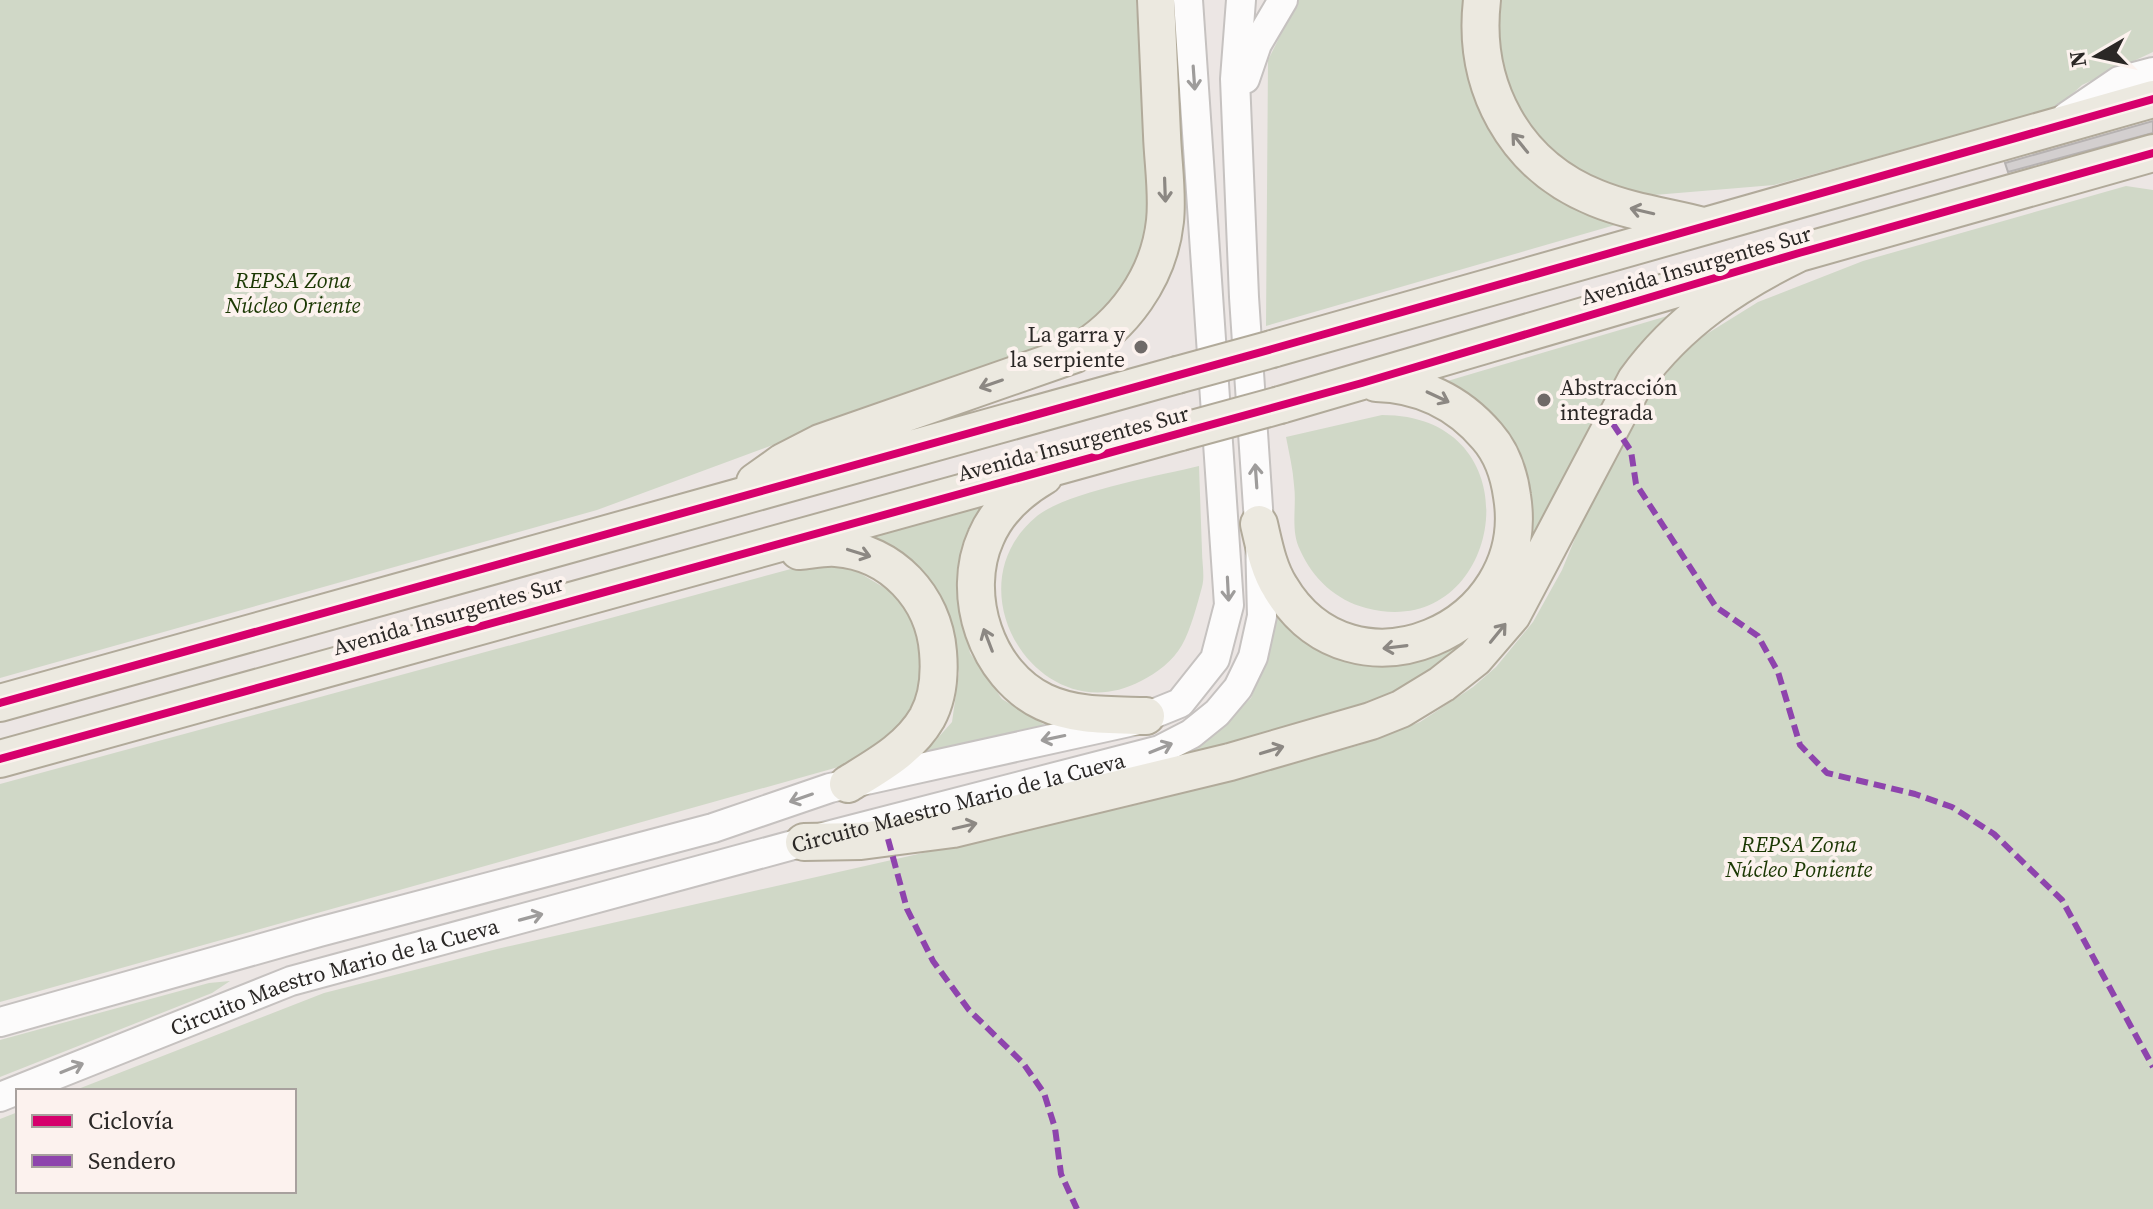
<svg xmlns="http://www.w3.org/2000/svg" width="2153" height="1209" font-family="'Source Serif 4',serif">
<rect width="100%" height="100%" fill="#ece6e4"/>
<!-- green -->
<path fill="#d0d8c7" d="M0,0h1136l13,197v24l-6,30 -24,46 -39,38 -157,59 -137,46 -189,70 -597,168z
M1298,0h169l-5,14 12,76 41,77 100,58 -349,101 2,-266z
M1502,0h651v52l-71,33 -24,22 -284,78 -132,11 -53,-13 -47,-27 -41,-65 -3,-63z
M2126,186l27,4v1019h-2153v-90l18,-7v79h276v-100h-221l251,-98 173,-44 643,-145 220,-59 60,-23 53,-35 23,-20 37,-45 29,-52 31,-75 48,-88 39,-51 25,-21 53,-33 105,-41z
M1674,314l-144,234c1,-24 4,-52 -3,-75 -11,-38 -55,-66 -83,-91z
M1382,415c160,0 121,230 -16,193 -30,-8 -53,-29 -66,-58 -10,-21 -3,-43 -6,-65 -1,-16 -5,-32 -8,-48z
M1199,466c1,28 2,57 3,85 0,12 3,25 0,36 -5,18 -11,42 -20,58 -9,16 -25,28 -41,36 -100,53 -193,-92 -104,-165 30,-24 121,-40 162,-50z
M985,506l-27,86 12,61 32,46 43,26 -125,33 32,-36 7,-49 -15,-57 -40,-61 -48,-18z
M826,563l32,9 40,24 27,45 -5,57 -20,39 -51,27 -849,238v-218l802,-218z
M1274,606l162,46 46,-14 -59,42 -54,27 -178,46 60,-55 18,-47z
M230,981l-18,12 -212,84v-37l209,-57z"/>
<!-- building -->
<path fill="#d3cfcf" stroke="#b6b2b1" stroke-width="2" d="M2153,121v12l-145,39 -3,-9z"/>
<g fill="none" stroke-linecap="round" stroke-linejoin="round">
<!-- minor casing -->
<g stroke="#c6c2c0" stroke-width="32">
<g id="minor">
<path d="M1245,79l12,-35 26,-44"/>
<path d="M2066,117l53,-36 34,-9"/>
<path d="M0,1022l319,-90 394,-104 117,-40 308,-68 42,-17 35,-44 14,-54 -41,-605"/>
<path id="s1" d="M0,1097l291,-116 513,-139 356,-92 31,-16 26,-21 21,-25 15,-31 9,-41 -2,-78 -16,-241 -9,-218 6,-79"/>
</g>
</g>
<!-- major casing -->
<g stroke="#b1aa9a" stroke-width="40">
<path id="major" d="M1482,0c-10,86 32,165 114,198 34,14 72,19 107,28
M1272,349l881,-250
M1280,405l519,-152 354,-100
M1044,476c-24,14 -47,35 -58,61 -26,57 0,138 58,165 32,15 67,13 102,14
M755,482l28,-20 37,-19 255,-89c48,-28 84,-76 90,-133 3,-27 -2,-58 -3,-86 -2,-45 -4,-90 -6,-135
M1259,524c5,21 9,44 21,63 72,122 254,43 232,-91 -3,-22 -10,-43 -25,-60 -29,-34 -67,-52 -111,-53
M799,551c12,-1 25,-4 37,-3 56,4 98,50 102,104 2,23 0,46 -11,66 -18,31 -50,48 -79,66
M0,703l1177,-328
M0,759l1181,-327
M804,842l57,-1 92,-12 277,-67 141,-41 30,-12 41,-25 33,-26 37,-43 124,-235c43,-59 99,-96 163,-127"/>
</g>
<!-- minor -->
<use href="#minor" stroke="#fcfbfb" stroke-width="28"/>
<!-- major -->
<use href="#major" stroke="#ece9e0" stroke-width="36"/>
<!-- major-bridge casing -->
<g stroke="#b1aa9a" stroke-width="40" stroke-linecap="butt">
<path id="major-bridge" d="M1177,375l95,-26
M1181,432l99,-27"/>
</g>
<!-- major-bridge -->
<use href="#major-bridge" stroke="#ece9e0" stroke-width="36"/>
<!-- quiet -->
<path stroke="#8e44ad" stroke-width="6" stroke-dasharray="12 6" stroke-linecap="butt" d="M1613,424l18,27 5,33 80,123 42,29 20,36 22,73 27,28 88,21 37,13 42,27 68,66 91,167
M888,839l19,70 26,52 36,49 54,53 21,30 11,35 6,46 16,35"/>
<!-- cycleway casing -->
<g stroke="#fcf2ee" stroke-width="13">
<path id="cycleway" d="M0,703l1272,-354 881,-250
M0,759l1362,-376 437,-130 354,-100"/>
</g>
<!-- cycleway -->
<use href="#cycleway" stroke="#d6006c" stroke-width="8"/>
</g>
<!-- one-way arrows -->
<defs><path id="oneway-shaft" d="M-6 0H5M1.5-3L5.5 0L1.5 3" fill="none" stroke-width="1.6" stroke-linecap="round" stroke-linejoin="round" transform="scale(2)"/></defs>
<g stroke="#9e9c9b">
<use href="#oneway-shaft" transform="translate(1194 78) rotate(86)"/>
<use href="#oneway-shaft" transform="translate(1256 476) rotate(-94)"/>
<use href="#oneway-shaft" transform="translate(1228 589) rotate(87)"/>
<use href="#oneway-shaft" transform="translate(1053 738) rotate(168)"/>
<use href="#oneway-shaft" transform="translate(1161 748) rotate(-22)"/>
<use href="#oneway-shaft" transform="translate(801 798) rotate(161)"/>
<use href="#oneway-shaft" transform="translate(531 917) rotate(-15)"/>
<use href="#oneway-shaft" transform="translate(72 1068) rotate(-22)"/>
</g>
<g stroke="#8c8883">
<use href="#oneway-shaft" transform="translate(1520 143) rotate(-129)"/>
<use href="#oneway-shaft" transform="translate(1165 190) rotate(88)"/>
<use href="#oneway-shaft" transform="translate(1642 211) rotate(-167)"/>
<use href="#oneway-shaft" transform="translate(991 384) rotate(161)"/>
<use href="#oneway-shaft" transform="translate(1438 397) rotate(25)"/>
<use href="#oneway-shaft" transform="translate(859 553) rotate(17)"/>
<use href="#oneway-shaft" transform="translate(1498 633) rotate(-51)"/>
<use href="#oneway-shaft" transform="translate(988 640) rotate(-111)"/>
<use href="#oneway-shaft" transform="translate(1395 647) rotate(173)"/>
<use href="#oneway-shaft" transform="translate(1272 750) rotate(-17)"/>
<use href="#oneway-shaft" transform="translate(965 826) rotate(-13)"/>
</g>
<!-- markers -->
<g fill="#6f6a68" stroke="#fcf2ee" stroke-width="3">
<circle cx="1141" cy="347" r="8"/>
<circle cx="1544" cy="400" r="8"/>
</g>
<g text-anchor="middle" dominant-baseline="central" stroke-width="8" stroke-linejoin="round" paint-order="stroke">
<!-- street labels -->
<g font-size="22" fill="#2b2826" stroke="#fcf2ee">
<text transform="translate(1696 265) rotate(-16)">Avenida Insurgentes Sur</text>
<text transform="translate(1073 443) rotate(-15)">Avenida Insurgentes Sur</text>
<text transform="translate(448 615) rotate(-16)">Avenida Insurgentes Sur</text>
<text stroke="none"><textPath href="#s1" startOffset="1004">Circuito Maestro Mario de la Cueva</textPath></text>
<text stroke="none"><textPath href="#s1" startOffset="356">Circuito Maestro Mario de la Cueva</textPath></text>
</g>
<!-- park labels -->
<g font-size="22" font-style="italic" fill="#1b3803" stroke="#fcf2ee">
<text x="293" y="280">REPSA Zona<tspan x="293" dy="25">Núcleo Oriente</tspan></text>
<text x="1799" y="844">REPSA Zona<tspan x="1799" dy="25">Núcleo Poniente</tspan></text>
</g>
<!-- poi labels -->
<g font-size="22" fill="#2b2826" stroke="#fcf2ee" text-anchor="end">
<text x="1125" y="334">La garra y<tspan x="1125" dy="25">la serpiente</tspan></text>
<text x="1560" y="387" text-anchor="start">Abstracción<tspan x="1560" dy="25">integrada</tspan></text>
</g>
</g>
<!-- legend -->
<rect x="16" y="1089" width="280" height="104" fill="#fcf2ee" stroke="#a8a19e" stroke-width="2"/>
<rect x="32" y="1115" width="40" height="12" fill="#d6006c" stroke="#a8a19e" stroke-width="2"/>
<text x="88" y="1129" font-size="24" fill="#2b2826">Ciclovía</text>
<rect x="32" y="1155" width="40" height="12" fill="#8e44ad" stroke="#a8a19e" stroke-width="2"/>
<text x="88" y="1169" font-size="24" fill="#2b2826">Sendero</text>
<!-- north arrow -->
<g transform="translate(2097 56) rotate(261)" stroke="#fcf2ee" stroke-width="6" paint-order="stroke">
<path d="M0-6L14 30L0 20L-14 30Z" fill="#2b2826"/>
<text y="-12" font-size="22" font-weight="bold" text-anchor="middle" fill="#2b2826">N</text>
</g>
</svg>
